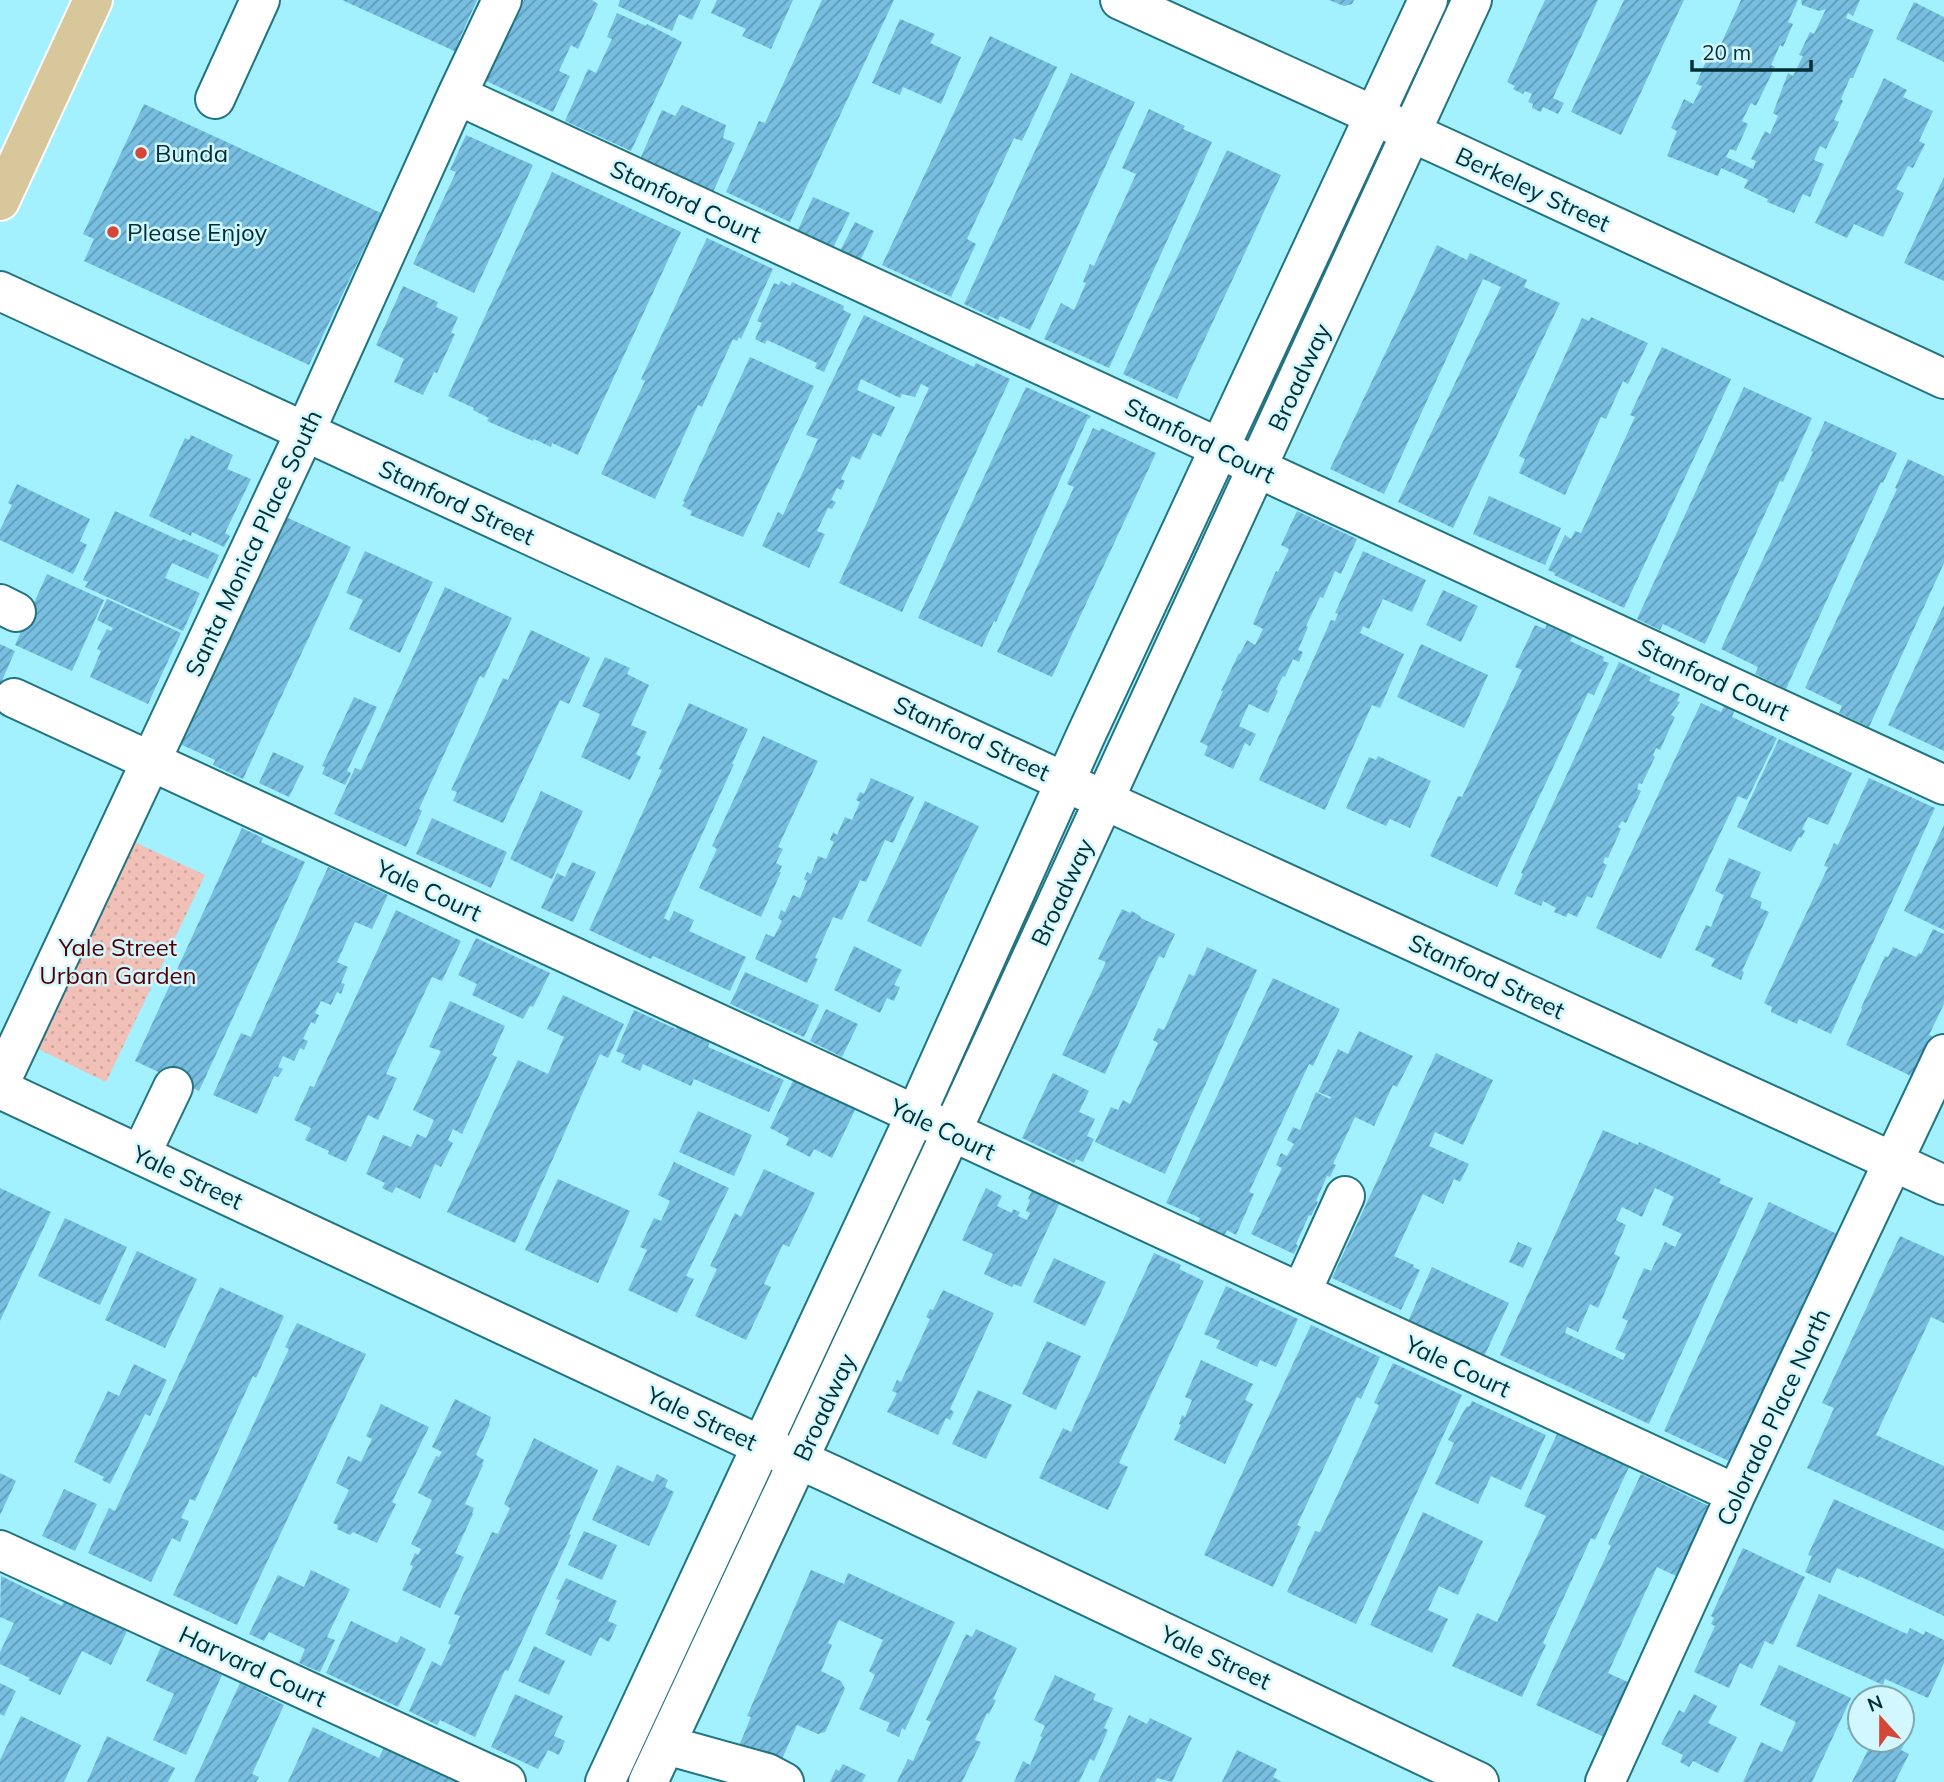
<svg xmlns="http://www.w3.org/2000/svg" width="1944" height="1782" font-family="Mulish,sans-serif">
<defs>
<pattern id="grass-dots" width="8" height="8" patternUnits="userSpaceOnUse" patternTransform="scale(1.75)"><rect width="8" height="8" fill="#f1c0b7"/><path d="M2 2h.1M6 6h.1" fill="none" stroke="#cda59e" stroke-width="1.8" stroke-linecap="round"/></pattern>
<pattern id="building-hatch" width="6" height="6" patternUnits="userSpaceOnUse" patternTransform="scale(1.75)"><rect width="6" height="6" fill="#77bee0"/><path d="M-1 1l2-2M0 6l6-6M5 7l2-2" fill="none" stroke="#5f9bb6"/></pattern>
</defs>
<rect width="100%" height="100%" fill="#a3f1ff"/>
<!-- grass -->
<path fill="url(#grass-dots)" d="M130,840l75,35 -99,207 -74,-36z"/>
<!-- building -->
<path fill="url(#building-hatch)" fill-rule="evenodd" d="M342,0h135l-18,40 9,5 -5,10z
M524,0h68l6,4 -20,45 -7,-4 -12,26 11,5 -17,36 -67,-31z
M620,0h81l-9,20 -13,-6 -7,17 -54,-25z
M717,0h76l-22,49 -29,-13 4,-7 -35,-16z
M822,0h72l-104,222 -64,-30 33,-71 6,2z
M1329,0h25l-2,4 -8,2z
M1545,0h53l-45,98 11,5 -6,11 -15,-7 -2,5 -9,-4 1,-4 -5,-2 4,-8 -7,-3 -2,3 -10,-5 2,-3 -8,-4z
M1624,0h60l-63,135 -50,-23z
M1741,0h57l-10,22 5,2 -10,23 -3,-2 -9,20 4,2 -19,39 -5,-3 -9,18 6,3 -12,27 -6,-2 -4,8 27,12 3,-8 -5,-2 14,-28 5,3 8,-18 -5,-3 15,-40 5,3 10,-20 -4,-1 11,-23 4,2 12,-25 -7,2 -17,-6 -1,-5h59l-7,16 -5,-3 -2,5 28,12 -21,48h-3l-9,21 2,2 -9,19 5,2 -13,27 -6,-3 -6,14 10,4 -14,33 -7,-3 -9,19 -27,-11 1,-3 -24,-11 4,-8 -27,-12 -3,8 -51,-20 10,-25 -6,-3 13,-29 9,5 9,-18 -6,-2 11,-25 6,3z
M1914,2l30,15v45l-48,-23z
M617,13l29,13 1,-2 35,18 -51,109 -66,-30 23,-52 8,4 16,-34 -5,-2z
M900,19l35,15 -5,9 31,14 -20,47 -38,-17 -3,8 -28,-12z
M990,36l67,31 -35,74 -8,-3 -47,101 9,5 -25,53 -69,-32z
M1071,73l64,29 -105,228 -30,-14 -2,4 -34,-16z
M1884,78l23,12 -4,7 30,14 -14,30 6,3 -12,24 -5,-2 -12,23 8,4 -21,44 -29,-13 -7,14 -32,-15z
M144,104l237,109 -72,152 -225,-104 10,-22 -11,-5z
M682,105l44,20 -3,13 12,5 -22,49 -73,-33 22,-49 13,6z
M1149,109l36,17 -2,3 29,13 -103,226 -65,-29 17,-36 13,7 12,-27 -3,-1 7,-18 4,2 42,-92 -14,-6z
M466,135l67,30 -59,128 -61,-29 43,-92 -6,-2z
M1227,150l54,25 -104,224 -54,-25z
M552,172l129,60 -103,223 -26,-12 -1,4 -17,-8 -1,2 -46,-20 2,-3 -16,-8 1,-2 -26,-12z
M1944,177v104l-40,-18z
M813,197l37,16 -17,35 -36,-16z
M855,222l19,9 -15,32 -20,-10z
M707,238l66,31 -32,70 -2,-2 -2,4 -4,-2 -31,68 -4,-2 -43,94 -54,-25 44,-93 -4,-2z
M1437,245l30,15 3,-7 57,27 -3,7 36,16 -107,225 -55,-26 103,-215 -18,-8 -99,215 -54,-25z
M781,281l9,5 2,-4 52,24 -1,4 8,4 -27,58 -9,-4 2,-5 -50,-23 -2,4 -10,-5 7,-16 -5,-2 17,-38 5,2z
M403,286l35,16 -2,5 22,10 -7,16 4,1 -18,39 -3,-1 -11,23 -29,-13 10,-23 -28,-14z
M864,315l110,52 2,-4 34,16 -108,233 -63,-29 90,-195 -8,-4 -6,13 -13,-3 -2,4 -39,-19 -4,11 38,17 -14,30 -8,-4 -13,27 -8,-4 -11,23 4,2 -4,9 -4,-2 -6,12 5,2 -4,7 -4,-1 -11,23 8,3 -16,34 -47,-22 16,-34 5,3 35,-76 -12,-4z
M1591,317l57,26 -20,41 -5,-3 -17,38 -5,-2 -36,78 -46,-22 6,-14 -6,-3 63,-138 7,3z
M1662,347l69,32 -107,229 -70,-33 1,-2 -7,-3 17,-35 6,4 4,-8 6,2 54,-116 -5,-2z
M750,357l64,29 -71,151 -53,-22 2,-4 -10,-5 3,-4 -2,-1z
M1026,387l65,29 -2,3 -1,-1 -92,204 -2,-1 -12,26 -64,-29z
M1744,387l68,31 -29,64 -3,-1 -75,163 -42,-20 -3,6 -23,-11z
M1825,421l72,32 -14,30 -2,-1 -95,207 -31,-15 3,-7 -37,-18 92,-197 -2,-1z
M1093,428l7,3 1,-3 55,25 -104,224 -55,-25 77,-165 -7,-3z
M191,435l42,20 -6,14 24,10 -26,54 5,3 -6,11 -32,-15 -1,4 -42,-20 36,-78 4,2z
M1908,459l36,17v87l-75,164 -30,-14 3,-7 -37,-18 92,-199 -2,-1z
M17,484l73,35 -10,22 7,4 -14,29 -73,-34v-10l12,-25 -4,-2z
M1489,496l72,32 -16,37 -72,-31z
M115,511l66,30 2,-2 36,16 -11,24 -36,-16 -7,15 35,15 -17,38 -98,-44 3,-5 -5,-2z
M1297,511l60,28 -16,35 -6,-3 -12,27 -3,-1 -14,29 2,1 -10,23 5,2 -4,10 -6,-3 -8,18 -2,-1 -7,13 2,2 -10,22 -19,-9 -10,22 17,8 -6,12 -5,-3 -12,26 -29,-14 4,-9 -8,-4 23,-51h-2l18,-38 1,1 7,-14 8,5 8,-16 -10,-5 23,-53 2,1 11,-23 -8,-4z
M286,517l65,30 -108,232 -30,-14 2,-5 -35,-16z
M365,551l68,31 -33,71 -51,-24 14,-29 -17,-7z
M1363,551l63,29 -14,32 -29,-13 -14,30 -6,-3 -3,7 44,21 -24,54 -8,-3 -47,105 -66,-30 72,-160 4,1 3,-7 -3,-1z
M47,574l57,26 -32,71 -57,-26z
M445,587l67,31 -28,60 -4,-2 -61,133 3,2 -16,36 -72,-33 21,-46 6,2z
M1443,590l35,16 -17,36 -35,-17z
M107,599l74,34 -33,71 -58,-27 11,-26 -4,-2 10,-20 4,2 2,-3 -16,-8z
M1944,605v146l-56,-26z
M1547,624l26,12 -3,5 34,16 -1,4 6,2 -15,32 -6,-2 -91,194 -67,-31 28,-60 4,1 60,-127 -7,-3 20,-42 10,4z
M531,630l59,28 -21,46 -9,-4 -57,123 -50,-22 4,-9 -6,-2 52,-112 5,2z
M0,644l15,7 -15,34z
M1421,644l67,31 -24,53 -67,-31z
M605,657l25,11 -3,6 22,11 -18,40 16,7 -11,22 5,3 -11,23 -49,-23 19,-43 -18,-8z
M1619,662l32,15 -2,4 31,13 -3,7 3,1 -9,13 4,2 -15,33 -4,-2 -3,7 2,2 -13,27 -3,-1 -2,6 4,2 -15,32 -4,-2 -4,6 3,2 -13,29 -3,-1 -2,6 4,2 -15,33 -5,-2 -10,21 -9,-4 -2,4 -12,-5 2,-4 -13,-7 -2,5 -27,-12 9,-20 -2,-1z
M354,697l23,10 -30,64 4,2 -6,12 -23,-11 3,-7 -3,-1z
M689,703l59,26 -16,35h2l-70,154 5,3 5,-10 20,9 -5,11 57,26 -16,34 -77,-35 -2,3 -62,-29 73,-160 -3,-1z
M1701,703l20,9 4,-8 10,5 -3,8 45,21 -30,62 -9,-4 -77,163 -65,-31z
M763,736l55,25 -40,86 5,2 -7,14 6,3 -3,6h2l-20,45 -62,-29 18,-39 -5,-3z
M1779,739l73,34 -24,52 -20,-8 -6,12 3,2 -4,7 -2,-1 -8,15 -54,-25z
M273,752l31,14 -15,31 -30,-14z
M1378,756l53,25 -21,47 -20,-9 -4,7 -40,-18 23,-51 7,3z
M871,778l43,19 -21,46 -8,-3 -19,42 -6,-2 -18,40 -9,-3 -18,41 3,1 -11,24 -52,-24 11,-25 8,3 8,-16 -4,-3 3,-8 4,2 8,-17 7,3 7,-17 -3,-2 3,-7 4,2 7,-18 8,3 8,-17 -4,-2 3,-8 4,3 8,-18 7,3 8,-18 -4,-2 4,-8 4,2z
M1869,778l66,30 -104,226 -32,-15 -2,5 -26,-12 1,-5 -8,-4 64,-136 -4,-1 10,-23 4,2z
M541,791l42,20 -31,68 -42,-20z
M925,801l54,25 -58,121 -54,-26z
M432,818l75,34 -16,36 -75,-34z
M1944,825v105l-40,-19z
M242,828l21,10 -2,4 44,20 -106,229 -64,-30z
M1729,858l32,14 -11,25 12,5 -2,6 9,4 -27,59 2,1 -3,8 -30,-14 4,-7 -20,-9 11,-25 5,2 13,-32 -9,-4z
M572,862l24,10 -23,50 -32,-14 16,-35 8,4z
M328,867l60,28 -16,34 -17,-7 -18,40 11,5 -7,16 4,1 -4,10 -4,-2 -6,13 -10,-4 -6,12 4,2 -4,9 -4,-2 -8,17 5,2 -4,9 -4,-2 -6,13 -11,-5 -5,11 5,2 -5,8 -4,-1 -17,38 -44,-19 28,-62 10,4z
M1122,909l8,4 2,-2 8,5 1,2 34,16 -11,24 -5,-2 -54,118 -43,-19 44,-93 -8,-3z
M396,910l65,31 -19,40 -10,-4 -46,97 11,4 -19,42 -10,-5 -22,47 -18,-8 1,-3 -24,-11 6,-12 -17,-8 16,-34 4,1z
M1933,929l11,5v70l-15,31 3,1 -19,41 -67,-32 16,-36 -1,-1 24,-52 3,1 5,-10 23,10 3,-4 2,1z
M476,938l74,35 -17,34 -3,-1 -7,13 -51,-24 5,-11 -19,-9z
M854,946l48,24 -8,15 6,2 -6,14 -7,-3 -7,15 -46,-23z
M1207,947l50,23 -92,204 -70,-32 16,-35 7,3 5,-10 7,4 28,-61 -5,-3 5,-12 6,2 25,-56 5,2z
M745,972l74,33 -15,32 -74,-33z
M1273,978l67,31 -27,57 -4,-2 -60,128 5,2 -18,41 -9,-5 -2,5 -27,-12 2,-5 -34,-15z
M563,995l61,29 -16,34 -8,-4 -85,189 -68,-31 71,-152 30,14 16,-37 -17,-8z
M450,1001l55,25 -13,29 5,2 -35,77 -9,-5 -5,11 5,3 -12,24 -6,-3 -15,35 -24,-12 -4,6 -10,-5 3,-5 -19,-9 17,-39 28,12 6,-13 9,4 8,-18 -21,-10 28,-59 -12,-4z
M826,1009l32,15 -16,33 -32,-16z
M634,1010l42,19 2,-5 33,14 -3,9 76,33 -15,32 -75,-33 -3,7 -48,-22 -3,7 -19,-9 4,-7 -9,-4z
M1359,1031l54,25 -16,31 -4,-2 -19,41 -19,-9 -22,47 3,1 -6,12 -3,-1 -11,25 2,1 -7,14 -2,-1 -13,29 2,2 -4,8 -43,-20 31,-66 -6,-3 5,-12 6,3 7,-12 -7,-4 6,-13 7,3 16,-38 14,7 1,-2 -13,-5 20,-43 10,5z
M1436,1053l57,27 -30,65 -28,-13 -6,14 40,18 -9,18 -6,-3 -11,25 -20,-10 -29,62 20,9 -1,2 7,3 -19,40 -69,-32z
M1053,1073l36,18 -10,21 16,7 -8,17 7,3 -11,23 -7,-3 -2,4 -52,-25z
M794,1079l62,29 -24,50 -18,-9 -4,8 -24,-12 3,-7 -19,-10z
M698,1111l54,24 -18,41 -55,-24z
M1603,1130l35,15 1,-3 82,37 -2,4 34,15 -104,226 -149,-69zM1655,1188l19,9 -12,28 20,9 -7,13 -10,-5 -14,29 -7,-3 -22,50 6,3 -13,28 11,5 -3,6 -58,-27 2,-6 11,5 12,-28 8,4 22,-51 -6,-3 12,-29 -10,-5 6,-13 20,10z
M674,1162l55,26 -43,88 8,3 -17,34 -49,-23 19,-40 -7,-3 14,-29 7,3 9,-20 -12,-6z
M764,1169l51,24 -26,54 -6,-3 -19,40 7,3 -25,53 -51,-24 22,-47 -7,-3 25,-53 6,4z
M558,1179l72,32 -32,72 -73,-33z
M0,1188l51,24 -51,109z
M986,1188l16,8 -5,10 15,7 1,-4 7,3 -2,4 9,4 3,-7 -4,-2 4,-11 -2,-1 4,-9 28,12 -39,85 -7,-3 -2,3 -28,-13 9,-20 -31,-14z
M1769,1202l68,32 -75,163 -1,-2 -30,67 -67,-31z
M65,1218l62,29 -27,58 -62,-29z
M1900,1236l44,20v67l-13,-6 -55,118 68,31v65l-137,-63 27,-60 -12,-5z
M1518,1242l14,6 -9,20 -14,-6z
M137,1251l60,28 -32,69 -60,-28z
M1154,1253l27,12 -2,4 25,12 -85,182 9,4 -20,43 -69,-32 24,-50 8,4z
M1054,1258l52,24 -21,44 -52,-24z
M1432,1267l77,36 -27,58 -76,-35z
M1226,1286l72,33 -22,48 -16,-7 -3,7 -41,-19 4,-7 -16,-7z
M220,1287l64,29 -28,62 -3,-2 -58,125 -5,-2 -9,19 8,3 -9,21 -8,-4 -21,44 -63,-29 21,-45 6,3z
M943,1290l51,23 -44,96 4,3 -4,8 -4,-2 -8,17 -51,-23 10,-19 -5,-2 5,-11 4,2 29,-63 -4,-2 4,-8 3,1z
M297,1323l69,31 -129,271 -64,-30 116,-246 -4,-2z
M1311,1325l69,32 -19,42 -4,-2 -60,128 4,2 -28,60 -69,-32z
M1047,1341l34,15 -25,54 -34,-16z
M1201,1360l52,24 -8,16 8,4 -28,60 -51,-24 7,-15 -2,-1 3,-9 3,2 7,-17 -7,-3z
M1393,1363l69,32 -106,229 -69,-32 28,-61 5,1 59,-127 -5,-2z
M134,1364l33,16 -17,36 -5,-2 -35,70 -8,-4 2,-3 -30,-15 34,-71 11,5z
M978,1390l34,15 -26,54 -34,-15z
M455,1399l36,18 -2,6 1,1 -14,31 8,5 -2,4 1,1 -18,39 9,4 -2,5 1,1 -18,39 9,4 -24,51 -38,-18 11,-24 -3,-1 5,-12 3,2 3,-6 -10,-5 21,-44 -14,-7 18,-37 3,1 3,-5 -10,-5z
M1472,1401l74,34 -25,55 -30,-14 -13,28 -43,-20 19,-41 -6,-3 18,-33 4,-1z
M381,1404l48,23 -37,75 4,2 -19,39 -24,-11 -3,3 -13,-6 1,-4 -5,-2 16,-33 -13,-7 12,-27 13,6 11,-23 -6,-3z
M1557,1434l72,33 -34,73 -4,-2 -48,105 3,2 -24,52 -70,-31 25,-53 20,9 49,-106 -22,-10z
M534,1438l64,32 -29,64 2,1 -63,136 -3,-1 -30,67 -35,-17 -3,5 -28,-14 23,-50 9,5 10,-21 -3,-1 12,-28 -6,-2 38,-82 6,2 12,-26 -6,-4z
M617,1465l36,17 4,-8 11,6 -3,7 9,5 -25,54 -57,-26z
M0,1473l16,8 -16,34z
M1641,1474l70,33 -33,70 -21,-10 -49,106 22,10 -26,54 -68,-32 75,-159 -3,-2z
M64,1489l33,15 -22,47 -33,-15z
M1834,1499l110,50v67l-85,-40v2l-22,-10 -7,15 -25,-11 7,-16 -4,-1z
M1423,1512l60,29 -25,54 -19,-9 -11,24 20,9 -16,34 -62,-28z
M584,1531l33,14 -15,35 -34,-15z
M1743,1548l62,29 -32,68 -8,-4 -13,28 -12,-6 -11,25 -35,-16 21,-46 -4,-2 3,-6 -3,-2z
M311,1570l39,19 -23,48 8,3 -15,32 -21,-9 6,-14 -36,-17 -5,9 -15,-7 29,-59 26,12z
M811,1570l33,14 4,-11 107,49 -50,108 -3,-2 -3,9 -13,-6 4,-8 -31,-14 16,-34 -6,-4 14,-31 -44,-20 -11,23 4,2 -11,26 20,10 4,8 -20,43 -7,2 -21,-9 -18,41 -41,-18 13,-31 -4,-1z
M1,1576l61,30 2,-5 63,30 -16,34 -29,-14 -22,44 -32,-15 2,-2 -30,-14v-12l14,-29 -14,-6z
M566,1578l51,23 -9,20 9,4 -8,17 -9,-5 -9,19 -46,-22 15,-34 -4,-1z
M1819,1594l88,40 3,-6 14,7 1,-4 19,9v23l-16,35 -43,-19 -2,6 -87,-39z
M351,1621l46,22 4,-7 25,13 -28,58 -72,-34z
M976,1629l41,19 -24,51 3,1 -7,14 -2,-1 -12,27 6,2 -19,40h-65l11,-23 5,2 18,-39 -5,-2 40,-86 6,3z
M534,1646l31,15 -16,34 -31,-14z
M161,1647l61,28 -36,80 -33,-15 21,-46 -28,-13z
M1779,1665l72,33 -39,84h-69l18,-40 21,10 14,-30 -36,-17z
M1055,1675l41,19 -3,6 20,8 -9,20 4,2 -14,31 -4,-2 -11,23h-65l9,-21 7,4 12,-28 -2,-1 5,-10 -11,-6z
M0,1683l16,8 -12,25 -4,-2z
M240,1683l44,22 -32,69 7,3 -3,5h-62z
M515,1694l48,22 -9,20 11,5 -6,14 -11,-5 -10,19 -47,-22z
M1694,1694l23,12 -9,17 29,14 -19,36 -25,-12 -4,6 -9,-5 3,-7 -22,-11 18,-34 5,3z
M1855,1712l5,3v20l-13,-6z
M1129,1715l18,9 3,-6 42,20 -20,44 -15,-4 -2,4h-57z
M21,1716l60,29 -17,37h-64v-22z
M1902,1718l12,6 -13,26 8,4 -14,28h-43l21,-42h29z
M313,1727l66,31 5,-11 77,35h-173z
M107,1736l68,32 -7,14h-81z
M1237,1750l40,19 -4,8 9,5h-60z
M843,1764l23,11 -4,7h-32l6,-13 3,2z"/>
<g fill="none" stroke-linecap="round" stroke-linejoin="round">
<!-- minor casing -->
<g stroke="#227481" stroke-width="42">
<path id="minor" d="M1120,0l332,151 492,228
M457,95l763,353 37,20 687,317
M215,99l45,-99
M0,291l1104,509 840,385
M0,604l16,8
M14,698l1722,796
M0,1083l305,-651 152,-337 45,-95
M0,1089l762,357 38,14 37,17 642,305
M141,1154l32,-67
M1301,1293l44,-97
M0,1550l506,232
M666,1745l101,28 17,9
M605,1782l310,-666 170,-379 343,-737
M648,1782l303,-649 521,-1133
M1605,1782l131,-288 208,-440"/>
</g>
<!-- major casing -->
<g stroke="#fff" stroke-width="42">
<path id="major" d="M0,201l93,-201"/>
</g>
<!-- minor -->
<use href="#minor" stroke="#fff" stroke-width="38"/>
<!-- major -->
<use href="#major" stroke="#d7c79b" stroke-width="38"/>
</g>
<!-- markers -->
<g fill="#d44737" stroke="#d2f7fe" stroke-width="2.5">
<circle cx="141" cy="153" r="7"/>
<circle cx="113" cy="232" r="7"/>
</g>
<g text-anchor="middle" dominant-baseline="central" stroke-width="5" stroke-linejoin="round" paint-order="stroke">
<!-- poi labels -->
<g font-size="24" fill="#002e35" stroke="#d2f7fe" text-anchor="start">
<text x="155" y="153">Bunda</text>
<text x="127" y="232">Please Enjoy</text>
</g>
<!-- street labels -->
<g font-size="24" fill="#002e35" stroke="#d2f7fe">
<text transform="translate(1533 189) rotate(25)">Berkeley Street</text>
<text transform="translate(686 201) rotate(25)">Stanford Court</text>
<text transform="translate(1299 377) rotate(-65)">Broadway</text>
<text transform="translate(1200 440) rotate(26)">Stanford Court</text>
<text transform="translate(457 502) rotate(25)">Stanford Street</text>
<text transform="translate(253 543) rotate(-65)">Santa Monica Place South</text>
<text transform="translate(1714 679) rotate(25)">Stanford Court</text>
<text transform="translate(972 738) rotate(25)">Stanford Street</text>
<text transform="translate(429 890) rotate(25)">Yale Court</text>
<text transform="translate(1062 892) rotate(-65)">Broadway</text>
<text transform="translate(1487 976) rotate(25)">Stanford Street</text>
<text transform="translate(943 1129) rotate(25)">Yale Court</text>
<text transform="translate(188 1177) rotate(25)">Yale Street</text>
<text transform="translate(1458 1366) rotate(25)">Yale Court</text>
<text transform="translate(824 1407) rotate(-65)">Broadway</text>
<text transform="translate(1773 1417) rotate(-65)">Colorado Place North</text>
<text transform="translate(702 1418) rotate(25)">Yale Street</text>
<text transform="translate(1216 1657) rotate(25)">Yale Street</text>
<text transform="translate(253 1666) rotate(25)">Harvard Court</text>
</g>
<!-- park labels -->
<g font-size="24" fill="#500" stroke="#d2f7fe">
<text x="118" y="947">Yale Street<tspan x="118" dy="28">Urban Garden</tspan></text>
</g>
</g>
<!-- north arrow -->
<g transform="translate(1881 1719) rotate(339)"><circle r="33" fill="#d2f7fe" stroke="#7ea7ae" stroke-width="2"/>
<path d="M0-5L12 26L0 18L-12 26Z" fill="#d44737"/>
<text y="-10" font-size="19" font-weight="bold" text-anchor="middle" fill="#002e35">N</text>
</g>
<!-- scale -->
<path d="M1692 60v10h119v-10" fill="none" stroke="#002e35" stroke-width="3.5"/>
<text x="1702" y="60" font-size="21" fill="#002e35" stroke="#d2f7fe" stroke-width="5" paint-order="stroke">20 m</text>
</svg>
